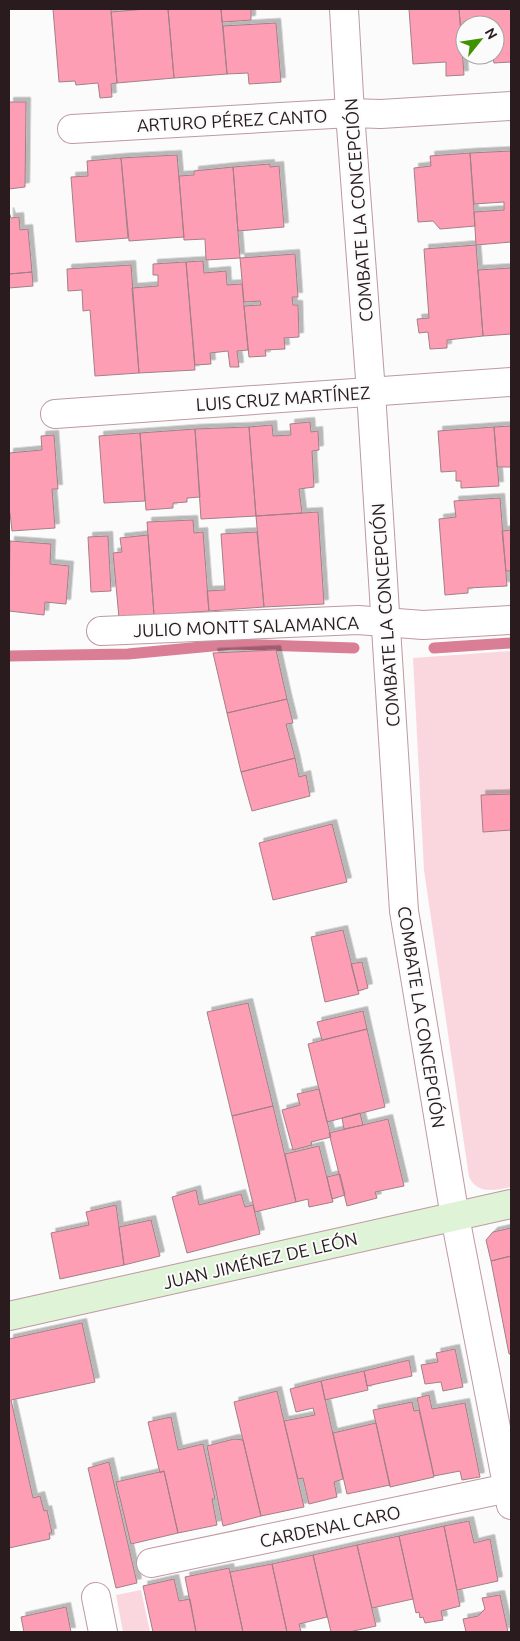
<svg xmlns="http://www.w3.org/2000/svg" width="520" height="1641" font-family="Ubuntu,sans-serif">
<defs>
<filter id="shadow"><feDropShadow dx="4.5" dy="-4.5" stdDeviation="0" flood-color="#0004"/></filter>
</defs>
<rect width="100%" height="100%" fill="#fbfbfb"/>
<!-- green -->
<path fill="#fad7de" d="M511,651v536c-16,3 -33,8 -42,-10l-45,-307 -11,-212z
M141,1590l9,42h-27l-7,-37z"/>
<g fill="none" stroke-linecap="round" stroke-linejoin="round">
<!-- stream -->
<path stroke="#da7e96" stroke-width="11" d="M434,648l77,-5
M9,656l119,-2 105,-10 121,4"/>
</g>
<!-- building -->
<path fill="#fe9eb5" stroke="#a37f87" filter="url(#shadow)" d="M53,9h58l6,74 -6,1 1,13 -12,1 -2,-15 -22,2 -1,-4 -16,1z
M146,9h22l6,69 -57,5 -6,-71z
M168,9h53l6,65 -53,4z
M221,9h30v11l-29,2z
M409,9h50l5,66 -18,1v-14l-33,2z
M459,9h52v53l-17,1 -1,-4 -18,1 -1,-5h21v-30h-30v18h-3z
M276,23l5,59 -32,2 -1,-11 -21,1 -4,-48z
M9,102h17l-1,85 -16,2z
M511,151v91l-35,3 -2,-33 30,-2v-8l-30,2 -4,-51z
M470,153l5,73 -35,3 -7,-8 -15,1 -4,-54 17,-2 -1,-10z
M177,155l7,82 -55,4 -8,-83z
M121,158l7,80 -52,4 -5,-65 17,-1 -1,-15z
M270,164v3l9,-1 5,61 -46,4 -5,-64z
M233,167l7,91 -34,2 -1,-21 -21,1 -5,-64 15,-1v-4z
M9,212l2,6 8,-1 1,13 8,-1 4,43 -23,2z
M476,245l7,91 -36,4v8l-17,1 -2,-17 -9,1 -2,-14 12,-1 -5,-69z
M295,254l3,43h-6l1,8h5l1,32 -15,1 1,11 -20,1 1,6 -17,1 -5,-51 17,-1 -1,-4 -16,1 -4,-44z
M203,261l1,12 22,-2 1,14 15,-1 6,66 -11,1 2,16h-9l-2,-16 -18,2 1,11 -16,1 -9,-103z
M186,262l9,108 -56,3 -7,-85 26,-2v-11h-5v-11z
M131,265l8,108 -44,3 -5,-66 -7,1 -1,-21 -14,1 -1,-22z
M511,268v66l-28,2 -5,-66z
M32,272l1,14 -24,2v-14z
M310,422l1,10 7,-1 1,19 -7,1 2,36 -15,2 3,24 -46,3 -7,-89 23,-2 1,11 18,-1 -1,-11z
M511,426v41h-14l-3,-40z
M249,427l7,89 -55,3 -6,-90z
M494,427l5,59 -38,2v-7h-5v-10l-15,1 -3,-41z
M195,429l5,68 -13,1v4l-14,1v5l-27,2 -6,-77z
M140,433l5,68 -41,2 -5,-67z
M54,435l4,54h-6l3,39 -43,3 -2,-18h-1v-60l33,-3 -1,-14z
M500,498l7,88 -39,2v5l-23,2 -6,-76 17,-2 -2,-16z
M318,512l6,92 -60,3 -8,-91z
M193,520l1,13 9,-1 6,79 -55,4 -7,-93z
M511,530v41h-5l-4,-40z
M257,532l7,75 -55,4 -2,-20 18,-1 -4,-56z
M148,535l6,80 -35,3 -6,-65 9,-1 -2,-14z
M108,536l3,55 -20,1 -3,-55z
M10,541l41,3 -1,20 19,2 -3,38 -21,-2 -1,13 -35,-4z
M276,650l11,49 -60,14 -14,-60z
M287,699l6,24 -7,1 9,34 -54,14 -14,-59z
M295,758l4,19 7,-2 4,21 -58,15 -11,-39z
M511,794v36l-28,2 -2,-37z
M332,824l15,58 -74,18 -14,-57z
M343,930l16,64 -34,8 -14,-65z
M362,962l6,26 -10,3 -7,-27z
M248,1003l25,103 -41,10 -25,-104z
M363,1011l4,18 -45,11 -5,-18z
M367,1029l18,78 -58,15 -19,-78z
M319,1089l12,48 -20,5 1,3 -19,5 -11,-40 18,-5 -3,-11z
M273,1106l23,96 -41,10 -23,-96z
M360,1113l3,12 -19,4 -2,-11z
M388,1119l16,67 -29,6 2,6 -30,8 -18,-73z
M319,1146l14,56 -24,5 -1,-8 -12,3 -11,-48z
M340,1174l5,21 -13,4 -5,-22z
M196,1190l3,15 42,-11 4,13 8,-2 7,29 -73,19 -15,-56z
M116,1205l8,60 -64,14 -9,-46 38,-8 -3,-13z
M151,1220l9,36 -36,9 -5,-38z
M511,1228v28l-20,5 -5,-21 7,-8z
M511,1256v98h-2l-18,-93z
M82,1323l13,59 -84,18 22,98 7,-2 4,15 3,-1 5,23h-3l1,6 -41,9v-209z
M455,1349l8,38 -20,4 -2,-9 -16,2 -4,-19 17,-3 -2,-9z
M409,1360l3,16 -45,10 -3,-15z
M364,1371l4,19 -43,10 -4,-19z
M321,1381l22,98 -9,3 3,15 -28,7 -6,-26 -5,1 -14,-58 31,-6 -2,-7 -17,4 -6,-23z
M277,1391l27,116 -43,9 -27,-114z
M429,1395l3,14 33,-6 15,74 -18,3 -2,-9 -26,5 -17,-78z
M412,1402l2,9 5,-1 15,67 -44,10 -17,-77z
M171,1417l7,33 25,-6 12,55h-3l5,26 -39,8 -14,-62 -4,2 -12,-51z
M376,1423l14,62 -43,9 -14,-61z
M234,1439l9,1 18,76 -38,10 -16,-80z
M109,1462l28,121 -21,5 -28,-120z
M164,1471l14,62 -47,11 -15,-62z
M469,1521l5,22 16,-4 8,42 -41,9 -13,-64z
M444,1526l16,80 -19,5 2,9 -18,3 -2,-6 -3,1 -1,-6 -3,1 -17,-77z
M399,1536l14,63 -41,9 -15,-63z
M357,1545l19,81 -27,6h-18l-18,-77z
M313,1555l14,62 -28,7 2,8h-14l-15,-68z
M272,1564l15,68h-44l-13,-60z
M229,1568l14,64h-47l-11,-55z
M174,1579l5,22 11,-2 6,33h-43l-10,-46z
M500,1595l8,37h-42l-3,-13 15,-3 7,-7 -3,-11z
M66,1607l5,25h-47l-3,-15z"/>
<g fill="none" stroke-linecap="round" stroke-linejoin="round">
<!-- minor casing -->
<g stroke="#be99a1" stroke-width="30">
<path id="minor" d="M72,129l278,-16 31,1 130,-8
M55,414l456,-32
M101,631l257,-11 65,5 88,-5
M151,1563l357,-75
M96,1597l7,35"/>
</g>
<!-- tertiary casing -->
<g stroke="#be99a1" stroke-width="30">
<path id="tertiary" d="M344,9l6,104 21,279 33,519 51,306 56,288"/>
</g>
<!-- secondary casing -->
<g stroke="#be99a1" stroke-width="30">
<path id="secondary" d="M9,1316l502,-112"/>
</g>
<!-- minor -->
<use href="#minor" stroke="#fff" stroke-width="28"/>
<!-- tertiary -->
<use href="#tertiary" stroke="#fff" stroke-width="28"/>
<!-- secondary -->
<use href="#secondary" stroke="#dff3d7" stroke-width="28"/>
</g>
<g text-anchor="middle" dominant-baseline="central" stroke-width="4" stroke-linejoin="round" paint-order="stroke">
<!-- street labels -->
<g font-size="18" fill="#291b1e" stroke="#fbfbfb">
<text transform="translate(232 120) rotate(-3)">ARTURO PÉREZ CANTO</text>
<text transform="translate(358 210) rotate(-94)">COMBATE LA CONCEPCIÓN</text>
<text transform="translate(283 398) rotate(-4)">LUIS CRUZ MARTÍNEZ</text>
<text transform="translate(385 615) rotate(-94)">COMBATE LA CONCEPCIÓN</text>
<text transform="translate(246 626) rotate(-2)">JULIO MONTT SALAMANCA</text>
<text transform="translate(422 1017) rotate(81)">COMBATE LA CONCEPCIÓN</text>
<text transform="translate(260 1260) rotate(-13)">JUAN JIMÉNEZ DE LEÓN</text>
<text transform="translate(330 1526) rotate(-12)">CARDENAL CARO</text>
</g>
</g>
<!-- border -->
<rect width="520" height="1641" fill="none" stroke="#291b1e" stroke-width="20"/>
<!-- north arrow -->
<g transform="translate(480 40) rotate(60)"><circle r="24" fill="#fbfbfb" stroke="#a7a1a3"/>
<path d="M0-4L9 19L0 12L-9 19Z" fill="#3e9300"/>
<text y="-8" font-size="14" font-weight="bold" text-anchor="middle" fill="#291b1e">N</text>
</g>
</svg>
